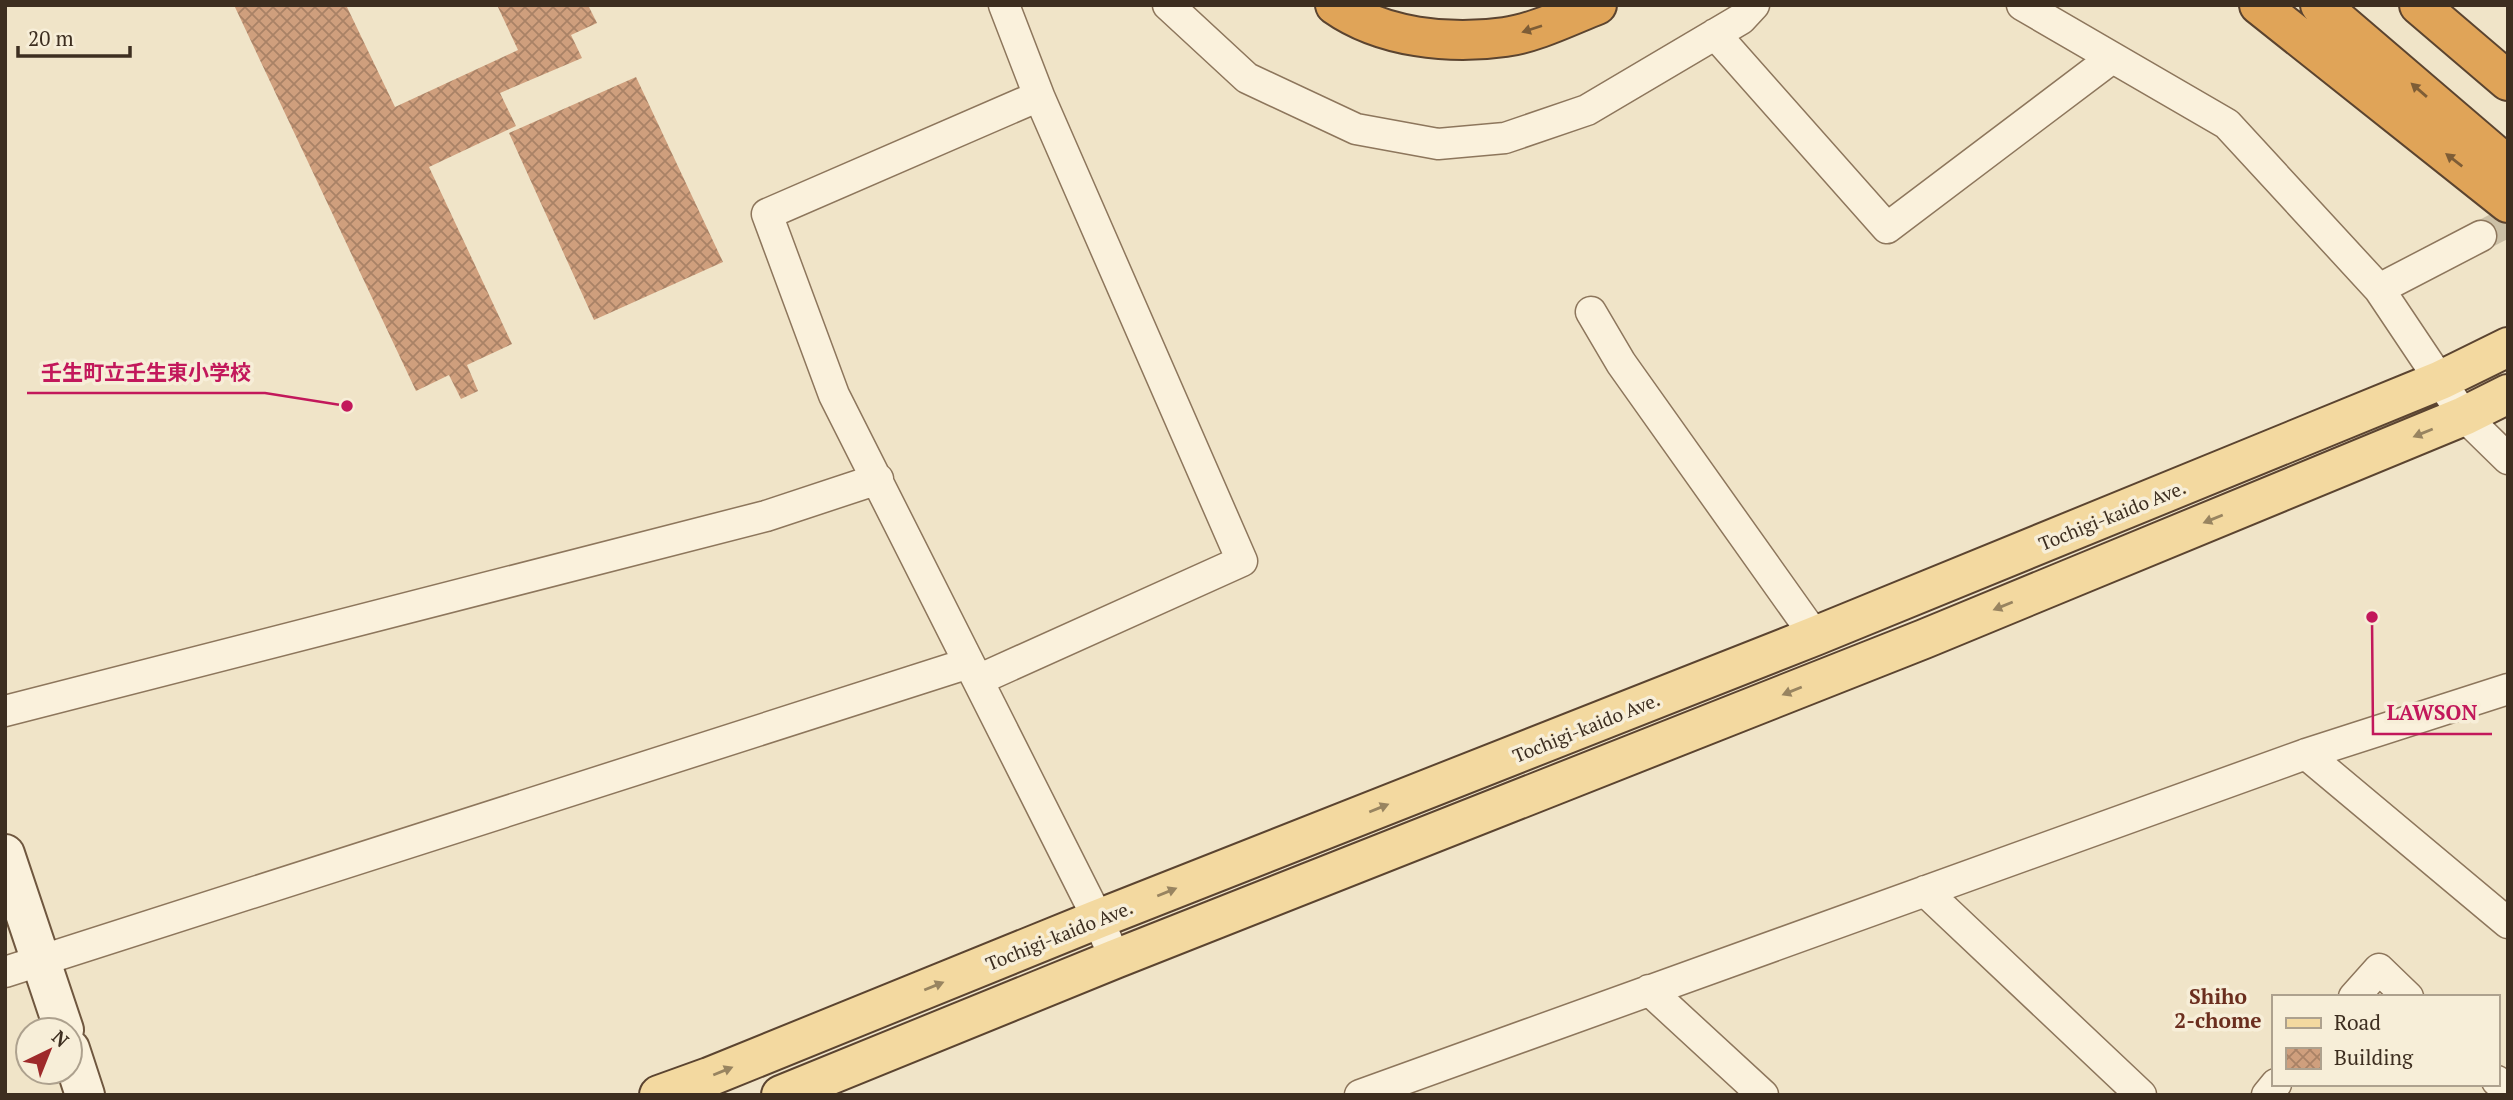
<svg xmlns="http://www.w3.org/2000/svg" width="2513" height="1100" font-family="'PT Serif','Noto Sans JP',serif">
<defs>
<pattern id="building-cross-hatch" width="8" height="8" patternUnits="userSpaceOnUse" patternTransform="scale(1.75)"><rect width="8" height="8" fill="#cf9f7d"/><path d="M0 0l8 8M0 8l8-8" fill="none" stroke="#a98266"/></pattern>
</defs>
<rect width="100%" height="100%" fill="#f0e4c8"/>
<!-- building -->
<path fill="url(#building-cross-hatch)" d="M234,5h112l49,102 123,-57 -21,-45h91l9,18 -26,12 11,23 -82,35 16,33 -87,41 83,177 -45,21 11,26 -17,8 -12,-24 -33,16z
M636,77l87,185 -129,58 -85,-187z"/>
<g fill="none" stroke-linecap="round" stroke-linejoin="round">
<!-- street-tunnel -->
<path stroke="#ccc0a6" stroke-width="30" stroke-dasharray="30 15" stroke-linecap="butt" d="M2481,236l27,-14"/>
<!-- street casing -->
<g stroke="#8d765c" stroke-width="33">
<path id="street" d="M1004,5l35,91 -272,118 67,181 264,524 17,40
M1168,5l79,73 109,51 82,15 67,-6 82,-28 154,-91 13,-14
M2022,5l205,119 152,165 85,127 44,43
M1715,34l172,194 225,-170
M2379,289l102,-53
M1591,312l30,51 194,273
M978,680l264,-119 -203,-465
M5,711l761,-195 112,-37
M2306,754l202,169
M1925,891l216,204
M5,972l964,-309
M1649,990l114,105
M2354,997l25,-28 29,28
M2497,1081l11,10
M1360,1095l946,-341 202,-65
M2267,1095l9,-11"/>
</g>
<!-- secondary casing -->
<g stroke="#6f573f" stroke-width="42">
<path id="secondary" d="M5,854l59,176
M70,1049l15,46"/>
</g>
<!-- primary casing -->
<g stroke="#5b4430" stroke-width="42">
<path id="primary" d="M659,1095l50,-18 389,-158 717,-283 626,-256 67,-33
M781,1095l334,-136 809,-320 540,-223 44,-22"/>
</g>
<!-- highway casing -->
<g stroke="#5b4430" stroke-width="42">
<path id="highway" d="M1335,5c47,33 115,40 170,32 30,-4 64,-21 92,-32
M2259,5l249,198
M2320,5l188,161
M2419,5l89,76"/>
</g>
<!-- street -->
<use href="#street" stroke="#faf1dc" stroke-width="30"/>
<!-- secondary -->
<use href="#secondary" stroke="#faf1dc" stroke-width="38"/>
<!-- primary -->
<use href="#primary" stroke="#f3d9a0" stroke-width="38"/>
<!-- highway -->
<use href="#highway" stroke="#e0a458" stroke-width="38"/>
</g>
<!-- one-way arrows -->
<defs><path id="oneway-solid" d="M-6-.8H1V-3.2L6.5 0L1 3.2V.8H-6Z" transform="scale(1.75)"/></defs>
<g fill="#7e5d36">
<use href="#oneway-solid" transform="translate(1532 29) rotate(162)"/>
<use href="#oneway-solid" transform="translate(2419 90) rotate(-139)"/>
<use href="#oneway-solid" transform="translate(2454 160) rotate(-142)"/>
</g>
<g fill="#988460">
<use href="#oneway-solid" transform="translate(2423 433) rotate(158)"/>
<use href="#oneway-solid" transform="translate(2213 519) rotate(158)"/>
<use href="#oneway-solid" transform="translate(2003 606) rotate(158)"/>
<use href="#oneway-solid" transform="translate(1792 691) rotate(158)"/>
<use href="#oneway-solid" transform="translate(1379 808) rotate(-22)"/>
<use href="#oneway-solid" transform="translate(1167 892) rotate(-22)"/>
<use href="#oneway-solid" transform="translate(934 986) rotate(-22)"/>
<use href="#oneway-solid" transform="translate(723 1071) rotate(-22)"/>
</g>
<g text-anchor="middle" dominant-baseline="central" stroke-width="7" stroke-linejoin="round" paint-order="stroke">
<!-- street labels -->
<g font-size="19" fill="#3d2e20" stroke="#f7eed8">
<text transform="translate(2112 515) rotate(-22)">Tochigi-kaido Ave.</text>
<text transform="translate(1586 727) rotate(-22)">Tochigi-kaido Ave.</text>
<text transform="translate(1059 935) rotate(-22)">Tochigi-kaido Ave.</text>
</g>
<!-- neighbourhood labels -->
<g font-size="21" font-weight="bold" fill="#6b2e1e" stroke="#f7eed8">
<text x="2218" y="996">Shiho<tspan x="2218" dy="24">2-chome</tspan></text>
</g>
</g>
<!-- callouts -->
<path fill="none" stroke="#c2185b" stroke-width="2.5" d="M347 406L265 393H27M2372 617L2373 734H2492"/>
<g fill="#c2185b" stroke="#f7eed8" stroke-width="2.5">
<circle cx="347" cy="406" r="7"/>
<circle cx="2372" cy="617" r="7"/>
</g>
<g font-size="21" text-anchor="middle" font-weight="bold" fill="#c2185b" stroke="#f7eed8" stroke-width="7" stroke-linejoin="round" paint-order="stroke">
<text x="146" y="380">壬生町立壬生東小学校</text>
<text x="2432" y="720">LAWSON</text>
</g>
<!-- border -->
<rect width="2513" height="1100" fill="none" stroke="#3d2e20" stroke-width="14"/>
<!-- legend -->
<rect x="2272" y="995" width="228" height="91" fill="#f7eed8" stroke="#ada18e" stroke-width="2"/>
<rect x="2286" y="1018" width="35" height="10" fill="#f3d9a0" stroke="#ada18e" stroke-width="2"/>
<text x="2334" y="1030" font-size="21" fill="#3d2e20">Road</text>
<rect x="2286" y="1048" width="35" height="21" fill="url(#building-cross-hatch)" stroke="#ada18e" stroke-width="2"/>
<text x="2334" y="1065" font-size="21" fill="#3d2e20">Building</text>
<!-- north arrow -->
<g transform="translate(49 1051) rotate(43)"><circle r="33" fill="#f7eed8" stroke="#ada18e" stroke-width="2"/>
<path d="M0-5L12 26L0 18L-12 26Z" fill="#9e2a2b"/>
<text y="-10" font-size="19" font-weight="bold" text-anchor="middle" fill="#3d2e20">N</text>
</g>
<!-- scale -->
<path d="M18 46v10h112v-10" fill="none" stroke="#3d2e20" stroke-width="3.5"/>
<text x="28" y="46" font-size="21" fill="#3d2e20" stroke="#f7eed8" stroke-width="5" paint-order="stroke">20 m</text>
</svg>
